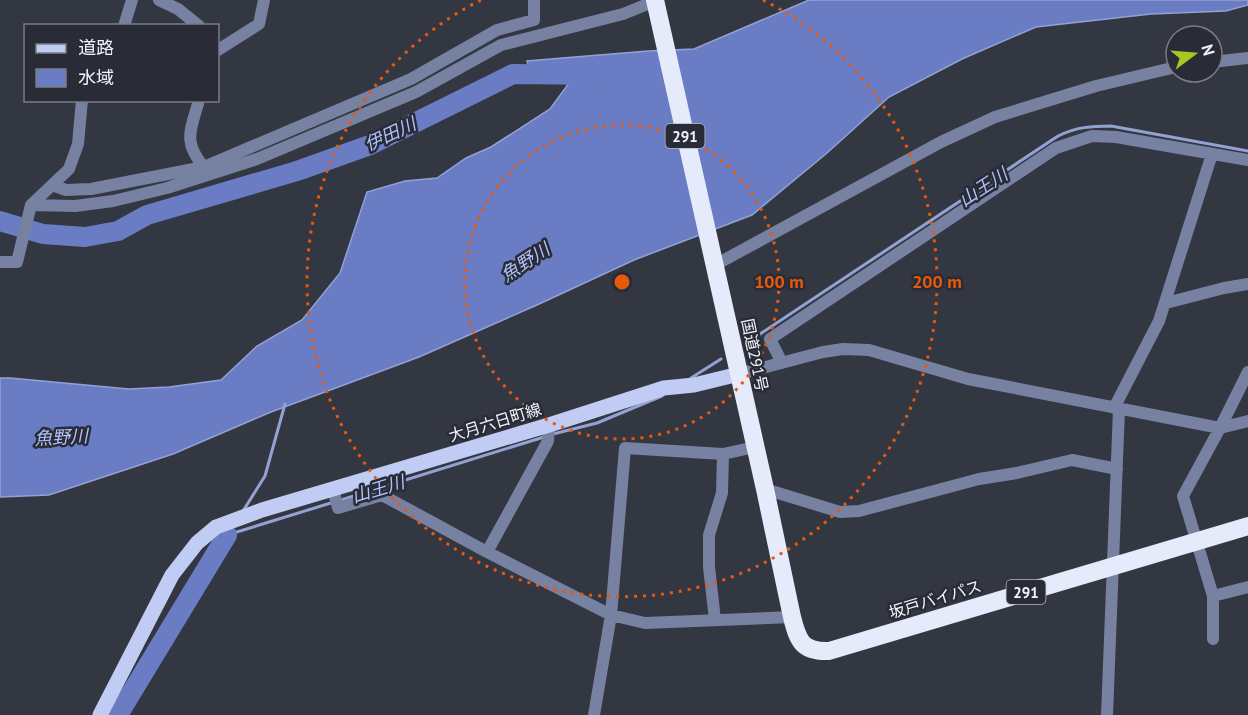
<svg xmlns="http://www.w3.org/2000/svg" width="1248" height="715" font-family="'PT Sans','Noto Sans JP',sans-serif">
<rect width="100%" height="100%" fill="#333741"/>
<!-- water -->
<path fill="#6a7dc4" stroke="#93a1d4" stroke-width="1.5" d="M809,0h439v5l-22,6 -75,3 -115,13 -74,32 -73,38 -62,56 -75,62 -118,45 -97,45 -118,52 -148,55 -98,42 -124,41 -49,2v-119h10l119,11 40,-2 52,-7 36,-34 45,-26 38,-47 27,-81 38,-11 32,-3 29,-20 25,-11 59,-38 30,-41h-51l-2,-7 121,-10 46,-2z"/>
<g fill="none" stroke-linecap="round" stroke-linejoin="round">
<!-- stream -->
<path stroke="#93a1d4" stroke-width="3" d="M745,344l313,-208c18,-9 34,-10 53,-10l137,25
M691,378l30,-19
M553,434l44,-11 65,-27
M341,500l203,-63
M243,511l22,-35 20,-72
M227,535l107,-33"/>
<!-- river -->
<path stroke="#6a7dc4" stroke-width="20" d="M0,221l43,13 42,3 33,-6 29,-16 150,-44 73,-26 143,-71 89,1
M118,715l109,-180"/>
<!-- minor -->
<path stroke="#7781a1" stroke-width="12" d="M159,0l19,9 21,17
M124,26l8,-26
M218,50l41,-26 5,-24
M1212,62l36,-4
M199,100c-8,30 -17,41 5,67
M52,185l14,5 25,-1 113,-22 207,-88 86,-49 37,-10v-20
M31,205l44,1 38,-5 54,-13 90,-29 159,-67 85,-47 122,-31 35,-14
M0,262h17l14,-57 38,-36 9,-25 4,-44
M715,265l226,-123 54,-25 101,-31 80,-19
M1166,303l58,-15 24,-4
M782,363l-12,-24 286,-191 36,-12 24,1 132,23
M739,374l84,-22 20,-3 26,1 99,29 252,49 28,-7
M1114,408l45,-87 53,-167
M333,489l5,19 44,-13 105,57 124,63 34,8 147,-6
M765,489l75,23 19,-1 120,-32 38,-6 55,-13 45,9
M487,552l61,-111 1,-16
M1213,596l35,-9
M715,620l-6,-53v-32l13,-42 1,-39
M1213,639v-43l-30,-100 37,-68 28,-56
M594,715l17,-100 14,-167 98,6 32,-7
M1107,715l12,-306"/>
<!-- major -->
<path stroke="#c0ccf4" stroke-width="15" d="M100,715l72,-140 25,-32 19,-16 46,-17 287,-85 115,-37 30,-3 45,-11"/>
<!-- highway -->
<path stroke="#e6ebfb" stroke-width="18" d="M655,0l110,489 27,128c6,24 10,35 37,34l419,-125"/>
</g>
<!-- distance rings -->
<g fill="none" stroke="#e8590c" stroke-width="3" stroke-dasharray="3 6">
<circle cx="622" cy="282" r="157"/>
<path d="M763 0A315 315 0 1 1 481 0"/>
</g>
<g text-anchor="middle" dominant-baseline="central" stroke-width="5" stroke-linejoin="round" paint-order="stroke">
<!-- shield labels -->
<g fill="#292c37" stroke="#b6b8c0" stroke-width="1.5">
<rect x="665.5" y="124" width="39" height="24" rx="4.5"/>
<rect x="1006.5" y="580" width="39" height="24" rx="4.5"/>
</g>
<g font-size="15" font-weight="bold" fill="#f2f4fb">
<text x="685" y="136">291</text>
<text x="1026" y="592">291</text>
</g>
<!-- street labels -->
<g font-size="16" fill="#f2f4fb" stroke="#292c37">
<text transform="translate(755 355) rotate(78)">国道291号</text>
<text transform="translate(495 422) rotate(-17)">大月六日町線</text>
<text transform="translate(935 599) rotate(-17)">坂戸バイパス</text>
</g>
<!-- water labels -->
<g font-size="18" font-style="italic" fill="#b0c2fc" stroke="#292c37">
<text transform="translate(390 134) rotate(-25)">伊田川</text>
<text transform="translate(983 187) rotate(-33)">山王川</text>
<text transform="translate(525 262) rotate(-33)">魚野川</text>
<text transform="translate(61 437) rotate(-3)">魚野川</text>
<text transform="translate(378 489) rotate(-17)">山王川</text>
</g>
</g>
<circle cx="622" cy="282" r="9" fill="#e8590c" stroke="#292c37" stroke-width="3"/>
<g font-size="18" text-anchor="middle" font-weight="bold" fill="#e8590c" stroke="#292c37" stroke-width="5" stroke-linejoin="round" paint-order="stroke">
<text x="779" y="288">100 m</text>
<text x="937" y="288">200 m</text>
</g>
<!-- legend -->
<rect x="24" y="24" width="195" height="78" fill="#292c37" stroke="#797c85" stroke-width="1.5"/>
<rect x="36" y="44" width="30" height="9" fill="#c0ccf4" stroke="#797c85" stroke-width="1.5"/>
<text x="78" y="54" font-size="18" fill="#f2f4fb">道路</text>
<rect x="36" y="69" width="30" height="18" fill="#6a7dc4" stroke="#797c85" stroke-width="1.5"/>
<text x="78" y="84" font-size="18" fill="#f2f4fb">水域</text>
<!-- north arrow -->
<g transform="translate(1194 54) rotate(74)"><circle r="28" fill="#292c37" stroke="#797c85" stroke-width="1.5"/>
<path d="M0-4.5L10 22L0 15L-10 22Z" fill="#a6c820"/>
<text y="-9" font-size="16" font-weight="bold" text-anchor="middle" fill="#f2f4fb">N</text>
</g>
</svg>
